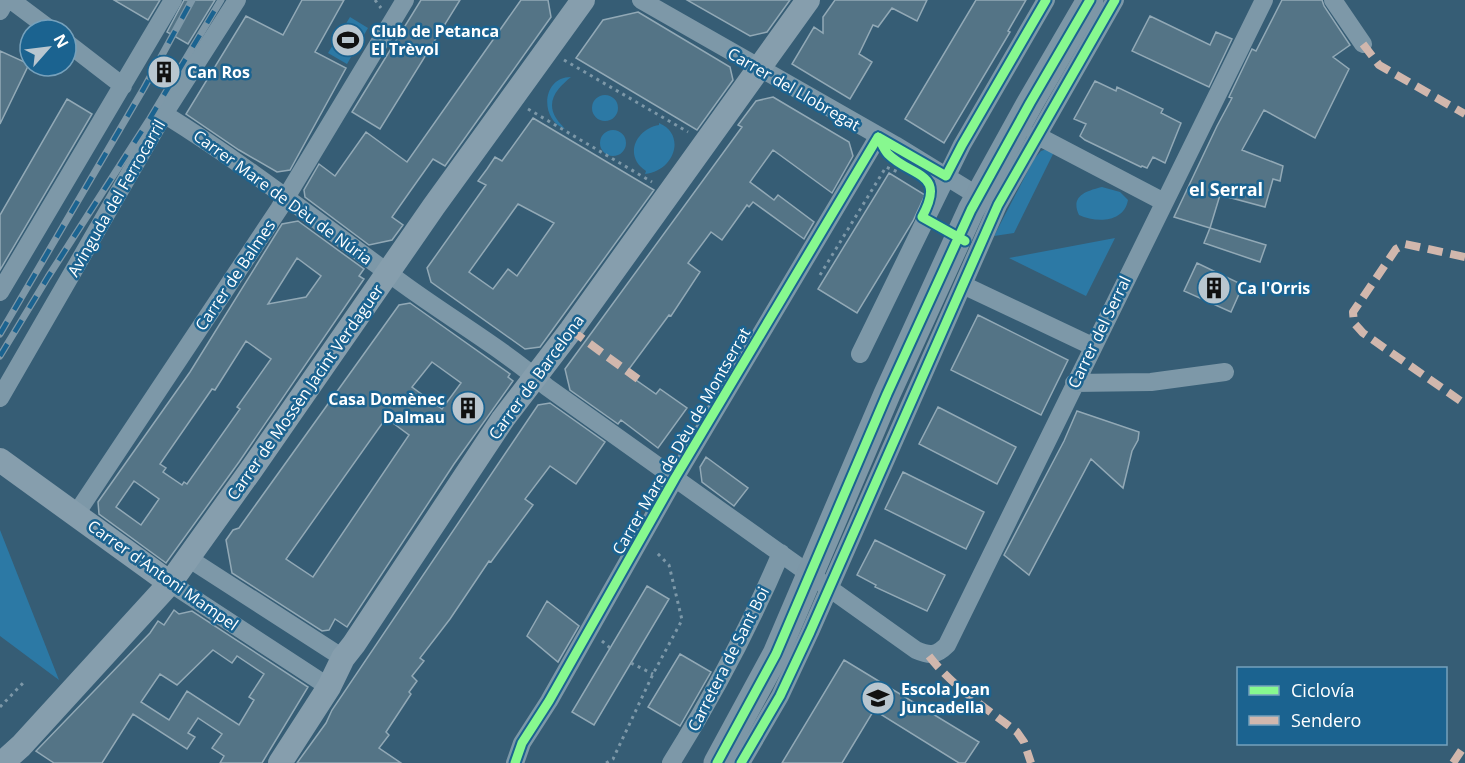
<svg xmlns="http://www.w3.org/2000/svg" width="1465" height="763" font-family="'Open Sans',sans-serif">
<rect width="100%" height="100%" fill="#365d75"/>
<!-- green -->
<path fill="#2c79a5" d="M350,17l18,11 -21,36 -19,-11z
M571,77c-12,10 -26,23 -15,41 3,5 7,8 9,11 -26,-10 -23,-52 6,-52z
M592 108a13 13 0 1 1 26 0a13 13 0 1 1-26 0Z
M659,123c28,12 15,48 -14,51l1,-3c-23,-15 -10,-42 13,-46z
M600 143a13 13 0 1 1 26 0a13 13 0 1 1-26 0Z
M1047,149l7,3 -40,81 -20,3 40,-77 7,-8z
M1102,187l18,5 8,8c-4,23 -32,23 -49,15 -9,-19 7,-24 23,-28z
M1115,238l-29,58 -77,-38z
M0,530l59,150 -59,-44z"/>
<!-- building -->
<path fill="#547486" stroke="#92a9b6" stroke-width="1.5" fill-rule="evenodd" d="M114,0h46l-12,20z
M184,0h31l-27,44 -21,-12z
M302,0h42l-29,52 31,16 -56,102 -13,2 -38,-22 -53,-36 60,-98 37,19z
M421,0h39l-80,129 -28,-17z
M521,0h27l3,17 -106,149 -12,-7 -22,31 -19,27 11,8 -11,15 -23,5 -64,-48 -1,-7 15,-26 16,12 31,-44 41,30z
M687,0h103l-23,32 -17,4z
M835,0h92l-10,21 -25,-13 -14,19 -5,-2 -14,29 13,8 -22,37 -58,-35 22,-37 9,6v-16z
M976,0h50l-18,31 2,1 -66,111 -39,-24z
M1282,0h40l2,6 26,39 -17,12 16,12 -34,69 -51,-28 -22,40 41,16 -3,15 -7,-2 -8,28 -45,-12 -10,33 -36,-11 43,-91 15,-28 -3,-1 23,-48 4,2z
M638,12l92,55 3,13 -36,50 -121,-72 27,-38z
M1150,16l60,29 6,-13 16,7 -23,48 -77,-36z
M0,51l29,13 -29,60z
M1095,81l21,10 1,-4 46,22 -2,4 20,10 -16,40 -12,-6 -6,11 -5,-2 -1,1 -56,-27 -5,-4 6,-12 -12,-5z
M773,97l76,45 4,14 -21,37 -59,-43 -23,32 24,18 4,-5 36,27 -10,17 -51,-37 -4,5 -2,-2 -25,35 -11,-8 -23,31 12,9 -29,44 -2,-1 -43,58 30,21 4,-5 27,19 -29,40 -37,-28 -3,4 -48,-34 -5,-21 177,-242 -4,-2 18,-24z
M67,99l25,15 -92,156v-55z
M533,118l121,72 -114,157 -15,2 -94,-67 -4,-14 59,-83 -8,-4 9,-12 8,-12 7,4zM518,204l36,19 -37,53 -9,-7 -15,20 -24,-17z
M889,173l36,22 -12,26 -56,92 -39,-24z
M298,221l66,48 -5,7 5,3 -125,183 -73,101 -67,-49 -1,-12 92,-130 92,-148zM297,258l24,18 -15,21 -38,7zM246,341l25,18 -34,48 3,2 -53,75 -3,-2 -2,3 -19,-13 3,-4 -6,-4 52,-75 3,1zM134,481l25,18 -18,26 -25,-18z
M1210,228l56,17 -6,17 -56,-19z
M1197,263l46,22 -12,27 -47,-21z
M410,303l100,71 -2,3 5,4 -59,83 -107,163 -12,-8 -6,11 -7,1 -90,-58 -6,-33 7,-10 6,-2 160,-223zM432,362l29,21 -19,26 -30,-22zM386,418l23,17 -96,142 -27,-18z
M978,315l90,45 -27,55 -90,-45z
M550,403l55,39 -29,42 -26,-18 -25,33 8,6 -34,46 -8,11 -2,-1 -39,58 -30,39 4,3 -12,15 5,5 -8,11 2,2 -25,38 3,3 -10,13 22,15h-104l29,-40 6,-13 206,-305z
M938,407l78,40 -19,37 -78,-40z
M1077,411l62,21 -1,8 -6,11 -9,37 -32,-29 -62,116 -25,-20 60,-114z
M706,457l42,31 -14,18 -32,-24 -2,-15z
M903,472l81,40 -18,37 -81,-40z
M875,540l70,35 -18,36 -52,-24 1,-2 -19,-10z
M647,586l22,13 -75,126 -22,-13z
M547,601l32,25 -21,36 -31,-26z
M174,610l5,4 13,-3 116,76 -46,76h-42l4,-7 -12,-8 10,-14 -24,-16 -10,15 7,4 -8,12 -54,-35 -31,49h-48l-18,-12 114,-118 8,-12 6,4zM213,650l19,13 5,-7 27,18 -15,23 5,3 -15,25 -52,-34 -18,29 -28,-18 19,-28 17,11z
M680,654l31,18 -31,54 -32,-19z
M844,660l135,82 -14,21h-6l-85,-53 -32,53h-60z"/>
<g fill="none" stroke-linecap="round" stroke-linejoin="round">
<!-- path -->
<path stroke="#7d98a8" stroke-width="3" stroke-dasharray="3 4.5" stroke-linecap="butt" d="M375,0l6,8
M564,60l124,72
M528,109l124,73
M820,275l66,-108 12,5 2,-3
M602,641l8,7
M631,663l22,11
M0,707l23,-24
M606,763l7,-4 40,-85 29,-54 -13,-55 -14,-14"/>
<!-- street -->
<path stroke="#7d98a8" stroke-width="18" d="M11,0l40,30
M641,0l254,145 83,51
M1333,0l30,44
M0,11l6,-11
M66,42l57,44
M164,114c84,52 162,114 242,172 47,34 97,63 141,101l369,263c14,6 20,6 31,-5l317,-645
M1036,135l128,67
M963,285l129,61
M0,292l173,-292
M860,354l102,-209 84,-145
M1074,383l77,-1 74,-10
M0,398l164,-284 73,-114
M76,514l203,-305 126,-209
M188,558l155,100
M170,583l159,104
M515,763l7,-20 27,-42 126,-223 203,-341
M671,763c42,-67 79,-137 110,-210
M741,763l39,-67 30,-64 188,-427 117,-205"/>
<!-- secondary -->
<path stroke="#869ead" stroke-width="24" d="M0,460l170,123
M2,763l19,-17 149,-163 81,-113 183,-264 149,-206
M280,763l49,-76 14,-29 11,-14 149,-225 68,-89 237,-330"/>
<!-- primary -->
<path stroke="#7d97a7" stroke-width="27" d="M717,763l59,-109 111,-260 84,-184 59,-107 60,-103"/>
<!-- rail casing -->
<g stroke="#7e98a8" stroke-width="7">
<path id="rail" d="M0,334l144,-246 48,-88
M0,356l48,-79 101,-157 72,-120"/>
</g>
<!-- rail -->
<use href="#rail" stroke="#1b6390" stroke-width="4.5" stroke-dasharray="14" stroke-linecap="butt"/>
<!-- quiet -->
<path stroke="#d1b7ad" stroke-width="8" stroke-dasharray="15 8" stroke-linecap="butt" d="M1363,44l16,21 86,49
M1465,257l-60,-13 -9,5 -43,63 1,11 9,10 102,71
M571,330l67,49
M929,656c24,31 57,52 88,76l7,10 7,21
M1453,763l12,-18"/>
<!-- cycleway casing -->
<g stroke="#1b6390" stroke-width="13">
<path id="cycleway" d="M878,137l68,39 16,-31 84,-145
M878,137c3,5 6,13 10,17 24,24 59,17 34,63l43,24
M515,763l7,-20 27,-42 126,-223 203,-341
M717,763l59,-109 111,-260 84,-184 59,-107 60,-103
M741,763l39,-67 30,-64 188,-427 117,-205"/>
</g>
<!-- cycleway -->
<use href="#cycleway" stroke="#87f88f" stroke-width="9"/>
</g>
<!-- icons -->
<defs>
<g id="stadium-disc" transform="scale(1.725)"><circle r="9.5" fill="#b9c6cf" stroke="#1b6390"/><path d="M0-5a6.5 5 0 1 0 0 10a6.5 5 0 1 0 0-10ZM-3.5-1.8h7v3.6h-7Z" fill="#111"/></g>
<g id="building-disc" transform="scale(1.725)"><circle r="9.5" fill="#b9c6cf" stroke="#1b6390"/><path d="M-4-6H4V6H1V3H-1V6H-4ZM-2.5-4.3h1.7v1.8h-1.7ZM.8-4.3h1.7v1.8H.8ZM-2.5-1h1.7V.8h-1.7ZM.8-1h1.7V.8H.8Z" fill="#111"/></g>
<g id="school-disc" transform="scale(1.725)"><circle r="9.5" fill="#b9c6cf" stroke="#1b6390"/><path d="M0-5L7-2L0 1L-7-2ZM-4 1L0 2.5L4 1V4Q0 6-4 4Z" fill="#111"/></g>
</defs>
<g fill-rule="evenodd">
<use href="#stadium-disc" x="348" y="40"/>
<use href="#building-disc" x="164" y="72"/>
<use href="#building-disc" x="1214" y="288"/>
<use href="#building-disc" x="468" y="408"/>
<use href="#school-disc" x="878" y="698"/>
</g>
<g text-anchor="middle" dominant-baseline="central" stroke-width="5" stroke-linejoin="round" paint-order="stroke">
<!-- poi labels -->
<g font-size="16" font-weight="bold" fill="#fff" stroke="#1b6390" text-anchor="start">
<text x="371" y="31">Club de Petanca<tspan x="371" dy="18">El Trèvol</tspan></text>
<text x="187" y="72">Can Ros</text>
<text x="1237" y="288">Ca l'Orris</text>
<text x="445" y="399" text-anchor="end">Casa Domènec<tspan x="445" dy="18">Dalmau</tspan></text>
<text x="901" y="689">Escola Joan<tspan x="901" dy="18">Juncadella</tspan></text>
</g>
<!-- street labels -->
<g font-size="16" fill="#fff" stroke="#1b6390">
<text transform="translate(794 89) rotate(30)">Carrer del Llobregat</text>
<text transform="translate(283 197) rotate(36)">Carrer Mare de Dèu de Núria</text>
<text transform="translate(116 198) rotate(-60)">Avinguda del Ferrocarril</text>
<text transform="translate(235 275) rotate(-56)">Carrer de Balmes</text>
<text transform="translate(1099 332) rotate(-64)">Carrer del Serral</text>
<text transform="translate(536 377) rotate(-54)">Carrer de Barcelona</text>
<text transform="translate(305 392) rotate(-55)">Carrer de Mossèn Jacint Verdaguer</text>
<text transform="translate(681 441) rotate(-60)">Carrer Mare de Dèu de Montserrat</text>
<text transform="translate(163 575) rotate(35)">Carrer d'Antoni Mampel</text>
<text transform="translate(728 659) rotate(-63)">Carretera de Sant Boi</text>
</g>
<!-- neighbourhood labels -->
<g font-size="18" font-weight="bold" fill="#fff" stroke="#1b6390">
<text x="1226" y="189">el Serral</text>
</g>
</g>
<!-- legend -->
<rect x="1237" y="667" width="210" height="78" fill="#1b6390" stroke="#76a1bc" stroke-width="1.5"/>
<rect x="1249" y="686" width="30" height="9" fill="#87f88f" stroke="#76a1bc" stroke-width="1.5"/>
<text x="1291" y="697" font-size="18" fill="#ffffff">Ciclovía</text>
<rect x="1249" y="716" width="30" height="9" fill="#d1b7ad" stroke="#76a1bc" stroke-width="1.5"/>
<text x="1291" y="727" font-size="18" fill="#ffffff">Sendero</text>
<!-- north arrow -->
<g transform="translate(48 48) rotate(62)"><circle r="28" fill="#1b6390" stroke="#76a1bc" stroke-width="1.5"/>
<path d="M0-4.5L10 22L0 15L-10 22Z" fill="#b9c6cf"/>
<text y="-9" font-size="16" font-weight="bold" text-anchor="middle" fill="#ffffff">N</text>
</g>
</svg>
